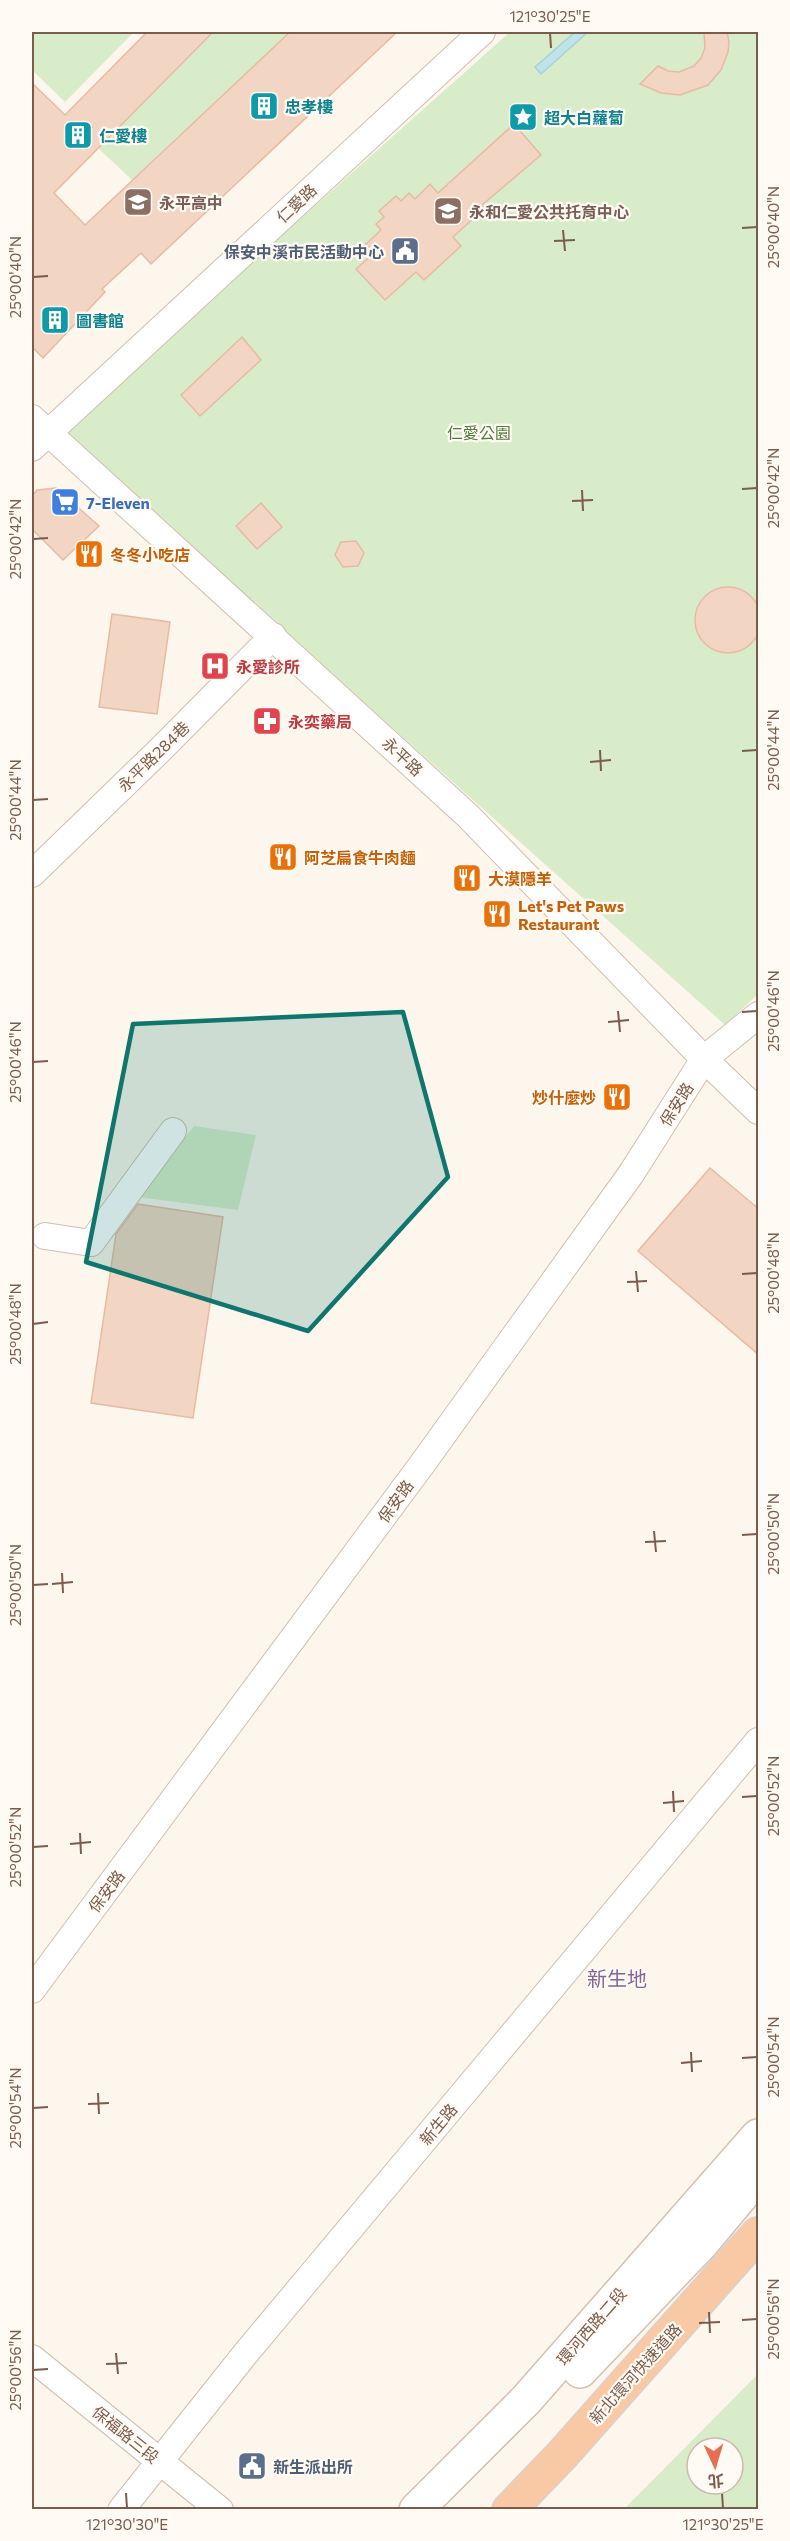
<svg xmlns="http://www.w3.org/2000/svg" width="790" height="2541" font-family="Commissioner,'Noto Sans TC',sans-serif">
<rect width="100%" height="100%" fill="#fdf6ec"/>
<!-- green -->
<path fill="#d8ecc9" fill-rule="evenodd" d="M32,32h100l1,1 -68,69 -33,-32z
M213,32h77l-158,148 -34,-32z
M510,32h248v962l-33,31 -664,-593z
M194,1126l62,9 -18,75 -101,-13z
M758,2374v135h-134zM697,2448h36v36h-36z"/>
<!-- water -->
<path fill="#bfe3e8" stroke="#a5d3da" stroke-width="1.5" d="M575,32h13l-47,42 -6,-7z"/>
<!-- building -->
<path fill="#f3d5c3" stroke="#e6bba3" stroke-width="1.5" d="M147,32h66l-159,161 31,32 205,-193h107l-246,232 -10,-11 -39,36 3,3 -62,66 -11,-11v-264l33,32z
M704,32h23l2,10 -1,10 -7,18 -13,15 -28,10 -19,-2 -21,-9 18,-18 10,5 11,1 15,-6 7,-8 4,-10z
M514,124l27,31 -59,50 3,3 -32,29 8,9 -37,34 -8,-8 -31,28 -29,-31 18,-16 -8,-9 15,-14 -5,-6 8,-7 -5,-6 17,-15 5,5 8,-8 6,6 15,-15 8,9z
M242,337l19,23 -61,56 -19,-21z
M56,488l43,38 -36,34 -31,-31v-33l5,-6z
M261,503l21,24 -25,22 -21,-23z
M356,541l8,12 -6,13 -15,1 -8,-12 6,-13z
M695 620a33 33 0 1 1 66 0a33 33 0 1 1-66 0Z
M112,614l58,8 -13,92 -58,-7z
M710,1168l49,41v146l-121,-104z
M138,1204l85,13 -30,201 -102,-15 25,-169z"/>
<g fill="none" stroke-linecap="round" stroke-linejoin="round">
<!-- minor casing -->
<g stroke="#d1beb0" stroke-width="28">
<path id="minor" d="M32,418l436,398 236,243 54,52
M32,448l450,-416
M32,874l130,-126 111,-112
M45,1236l46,7 82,-112
M32,1990l391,-527 208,-289 73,-115 54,-44
M32,2358l188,152
M121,2510l125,-157 512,-612"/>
</g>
<!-- secondary casing -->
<g stroke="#d6c0b0" stroke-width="36">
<path id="secondary" d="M580,2371l123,-129 55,-66
M416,2510l110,-110 232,-264"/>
</g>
<!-- trunk casing -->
<g stroke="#dad1cd" stroke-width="36">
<path id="trunk" d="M509,2510l53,-55 196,-221"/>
</g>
<!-- minor -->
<use href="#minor" stroke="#fff" stroke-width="26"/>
<!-- secondary -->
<use href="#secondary" stroke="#fff" stroke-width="33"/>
<!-- trunk -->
<use href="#trunk" stroke="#f9c8a4" stroke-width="33"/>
</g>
<!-- marked area -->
<path fill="#0f766e" fill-opacity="0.2" stroke="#0f766e" stroke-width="4.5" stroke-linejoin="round" d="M403,1012l45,165 -140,154 -222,-69 47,-238z"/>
<!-- ticks -->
<path fill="none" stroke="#7a5c4d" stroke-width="2" d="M550,33l1,15M742,228l15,-1M563,230l2,21M554,241l21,-1M33,277l15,-1M742,489l15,-1M582,490l1,21M572,501l21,-1M33,539l15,-1M600,750l1,21M742,751l15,-1M590,762l21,-2M33,800l15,-1M618,1011l2,21M742,1012l15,-1M608,1022l21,-2M33,1062l15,-1M636,1271l2,21M742,1274l15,-1M627,1282l20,-1M33,1324l15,-2M654,1531l2,21M742,1535l15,-1M645,1542l21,-1M62,1573l1,20M52,1584l21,-2M33,1585l15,-1M673,1791l1,21M742,1797l15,-1M663,1803l21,-2M80,1833l1,21M70,1844l21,-2M33,1847l15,-1M691,2052l1,20M742,2058l15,-1M681,2063l21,-2M98,2093l1,21M88,2104l21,-1M33,2108l15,-1M709,2312l1,21M742,2320l15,-1M699,2323l21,-1M116,2353l2,21M106,2364l21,-1M33,2370l15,-1M126,2493l1,15M722,2493l1,15"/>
<!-- icons -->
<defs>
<g id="building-square" transform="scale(1.5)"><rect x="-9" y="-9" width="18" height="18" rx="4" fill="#0f9aa8" stroke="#fffaf3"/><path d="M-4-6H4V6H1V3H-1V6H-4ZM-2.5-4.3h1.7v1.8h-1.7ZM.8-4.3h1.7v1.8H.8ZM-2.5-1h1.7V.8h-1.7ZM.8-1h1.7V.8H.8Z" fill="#fff"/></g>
<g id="sight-square" transform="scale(1.5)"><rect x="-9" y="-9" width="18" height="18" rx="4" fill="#0f9aa8" stroke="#fffaf3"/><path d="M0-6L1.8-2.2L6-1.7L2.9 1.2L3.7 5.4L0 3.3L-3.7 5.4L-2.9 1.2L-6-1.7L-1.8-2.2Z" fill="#fff"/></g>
<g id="school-square" transform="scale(1.5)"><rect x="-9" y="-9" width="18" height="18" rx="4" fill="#8d6e63" stroke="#fffaf3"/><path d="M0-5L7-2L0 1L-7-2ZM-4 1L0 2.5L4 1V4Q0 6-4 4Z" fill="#fff"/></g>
<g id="civic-square" transform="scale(1.5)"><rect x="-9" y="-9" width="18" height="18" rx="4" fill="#5c6f8a" stroke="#fffaf3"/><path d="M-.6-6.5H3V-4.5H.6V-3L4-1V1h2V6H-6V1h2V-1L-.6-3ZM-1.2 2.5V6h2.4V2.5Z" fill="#fff"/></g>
<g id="supermarket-square" transform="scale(1.5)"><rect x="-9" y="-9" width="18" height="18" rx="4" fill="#3f7fe0" stroke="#fffaf3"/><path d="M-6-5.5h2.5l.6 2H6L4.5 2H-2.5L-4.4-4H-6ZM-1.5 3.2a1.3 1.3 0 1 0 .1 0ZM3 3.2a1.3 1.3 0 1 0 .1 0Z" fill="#fff"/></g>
<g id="restaurant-square" transform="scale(1.5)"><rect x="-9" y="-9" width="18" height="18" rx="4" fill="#e8710a" stroke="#fffaf3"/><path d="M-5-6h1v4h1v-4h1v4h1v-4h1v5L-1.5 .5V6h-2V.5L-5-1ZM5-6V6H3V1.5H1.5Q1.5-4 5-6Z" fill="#fff"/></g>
<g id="hospital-square" transform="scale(1.5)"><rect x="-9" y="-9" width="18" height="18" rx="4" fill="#e0444e" stroke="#fffaf3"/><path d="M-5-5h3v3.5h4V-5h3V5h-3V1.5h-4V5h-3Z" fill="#fff"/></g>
<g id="pharmacy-square" transform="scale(1.5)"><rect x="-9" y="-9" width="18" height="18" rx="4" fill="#e0444e" stroke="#fffaf3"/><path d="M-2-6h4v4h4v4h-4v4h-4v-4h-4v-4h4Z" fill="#fff"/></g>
</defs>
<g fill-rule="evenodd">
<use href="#building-square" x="264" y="106"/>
<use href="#sight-square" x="523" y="117"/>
<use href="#building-square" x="78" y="135"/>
<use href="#school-square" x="138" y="202"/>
<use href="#school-square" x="448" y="211"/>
<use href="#civic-square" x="405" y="251"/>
<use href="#building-square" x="55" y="320"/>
<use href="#supermarket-square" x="65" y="502"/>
<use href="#restaurant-square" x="89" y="554"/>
<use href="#hospital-square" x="215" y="666"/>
<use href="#pharmacy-square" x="267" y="721"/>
<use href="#restaurant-square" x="283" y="857"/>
<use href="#restaurant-square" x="467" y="878"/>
<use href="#restaurant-square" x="497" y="914"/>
<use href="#restaurant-square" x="617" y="1097"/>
<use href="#civic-square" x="252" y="2466"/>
</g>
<g text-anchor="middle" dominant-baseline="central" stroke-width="4.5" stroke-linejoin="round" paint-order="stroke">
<!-- culture labels -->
<g font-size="16" font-weight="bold" fill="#0d838f" stroke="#fffaf3" text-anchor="start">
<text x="285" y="106">忠孝樓</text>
<text x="544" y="117">超大白蘿蔔</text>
<text x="99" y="135">仁愛樓</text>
<text x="76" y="320">圖書館</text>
</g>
<!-- education labels -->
<g font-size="16" font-weight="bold" fill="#785e54" stroke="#fffaf3" text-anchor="start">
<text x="159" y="202">永平高中</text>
<text x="469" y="211">永和仁愛公共托育中心</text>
</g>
<!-- street labels -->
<g font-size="16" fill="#7a5c4d" stroke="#fffaf3">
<text transform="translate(296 203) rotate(-43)">仁愛路</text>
<text transform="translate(153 756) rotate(-44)">永平路284巷</text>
<text transform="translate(403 756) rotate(43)">永平路</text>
<text transform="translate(676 1104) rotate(-58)">保安路</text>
<text transform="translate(395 1501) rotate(-54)">保安路</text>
<text transform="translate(106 1891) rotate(-53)">保安路</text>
<text transform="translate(438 2124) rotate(-50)">新生路</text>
<text transform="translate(591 2326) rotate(-49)">環河西路二段</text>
<text transform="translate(635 2373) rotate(-48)">新北環河快速道路</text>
<text transform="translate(126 2434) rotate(39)">保福路三段</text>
</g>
<!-- service labels -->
<g font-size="16" font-weight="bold" fill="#4e5e75" stroke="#fffaf3" text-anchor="end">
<text x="384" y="251">保安中溪市民活動中心</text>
<text x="273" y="2466" text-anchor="start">新生派出所</text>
</g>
<!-- park labels -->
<g font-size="16" fill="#537a41" stroke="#fffaf3">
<text x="479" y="432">仁愛公園</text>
</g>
<!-- shop labels -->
<g font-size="16" font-weight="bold" fill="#366cbe" stroke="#fffaf3" text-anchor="start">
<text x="86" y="502">7-Eleven</text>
</g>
<!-- food labels -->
<g font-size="16" font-weight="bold" fill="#c56008" stroke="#fffaf3" text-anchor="start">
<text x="110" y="554">冬冬小吃店</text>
<text x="304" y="857">阿芝扁食牛肉麵</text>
<text x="488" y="878">大漠隱羊</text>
<text x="518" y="905">Let's Pet Paws<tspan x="518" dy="18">Restaurant</tspan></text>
<text x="596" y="1097" text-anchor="end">炒什麼炒</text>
</g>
<!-- health labels -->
<g font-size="16" font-weight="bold" fill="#be3a42" stroke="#fffaf3" text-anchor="start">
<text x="236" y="666">永愛診所</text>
<text x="288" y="721">永奕藥局</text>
</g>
<!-- quarter labels -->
<g font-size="20" fill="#846695" stroke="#fffaf3">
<text x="617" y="1978">新生地</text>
</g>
</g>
<!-- border -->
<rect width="790" height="2541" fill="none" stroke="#fffaf3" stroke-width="66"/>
<!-- north arrow -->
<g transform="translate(715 2466) rotate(176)"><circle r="28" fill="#fffaf3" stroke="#cabbb1" stroke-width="1.5"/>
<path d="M0-4.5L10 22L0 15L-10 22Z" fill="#e76f51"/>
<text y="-9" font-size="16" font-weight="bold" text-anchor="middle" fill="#7a5c4d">北</text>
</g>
<rect x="33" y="33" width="724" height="2475" fill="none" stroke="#7a5c4d" stroke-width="2"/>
<g font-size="15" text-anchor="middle" fill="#7a5c4d">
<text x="550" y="22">121°30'25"E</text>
<text transform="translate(774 227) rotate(-90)" y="5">25°00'40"N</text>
<text transform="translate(16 277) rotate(-90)" y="5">25°00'40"N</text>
<text transform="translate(774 488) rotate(-90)" y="5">25°00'42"N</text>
<text transform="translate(16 539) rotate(-90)" y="5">25°00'42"N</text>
<text transform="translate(774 750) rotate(-90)" y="5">25°00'44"N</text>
<text transform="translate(16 800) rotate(-90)" y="5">25°00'44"N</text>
<text transform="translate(774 1011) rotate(-90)" y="5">25°00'46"N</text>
<text transform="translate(16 1062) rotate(-90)" y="5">25°00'46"N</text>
<text transform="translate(774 1273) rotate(-90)" y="5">25°00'48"N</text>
<text transform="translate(16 1324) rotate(-90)" y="5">25°00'48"N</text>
<text transform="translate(774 1534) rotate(-90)" y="5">25°00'50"N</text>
<text transform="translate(16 1585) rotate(-90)" y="5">25°00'50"N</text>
<text transform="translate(774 1796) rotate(-90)" y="5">25°00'52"N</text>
<text transform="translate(16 1847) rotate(-90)" y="5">25°00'52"N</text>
<text transform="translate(774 2057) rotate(-90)" y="5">25°00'54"N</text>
<text transform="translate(16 2108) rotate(-90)" y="5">25°00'54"N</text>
<text transform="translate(774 2319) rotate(-90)" y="5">25°00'56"N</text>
<text transform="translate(16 2370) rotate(-90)" y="5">25°00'56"N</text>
<text x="127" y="2530">121°30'30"E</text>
<text x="723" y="2530">121°30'25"E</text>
</g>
</svg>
